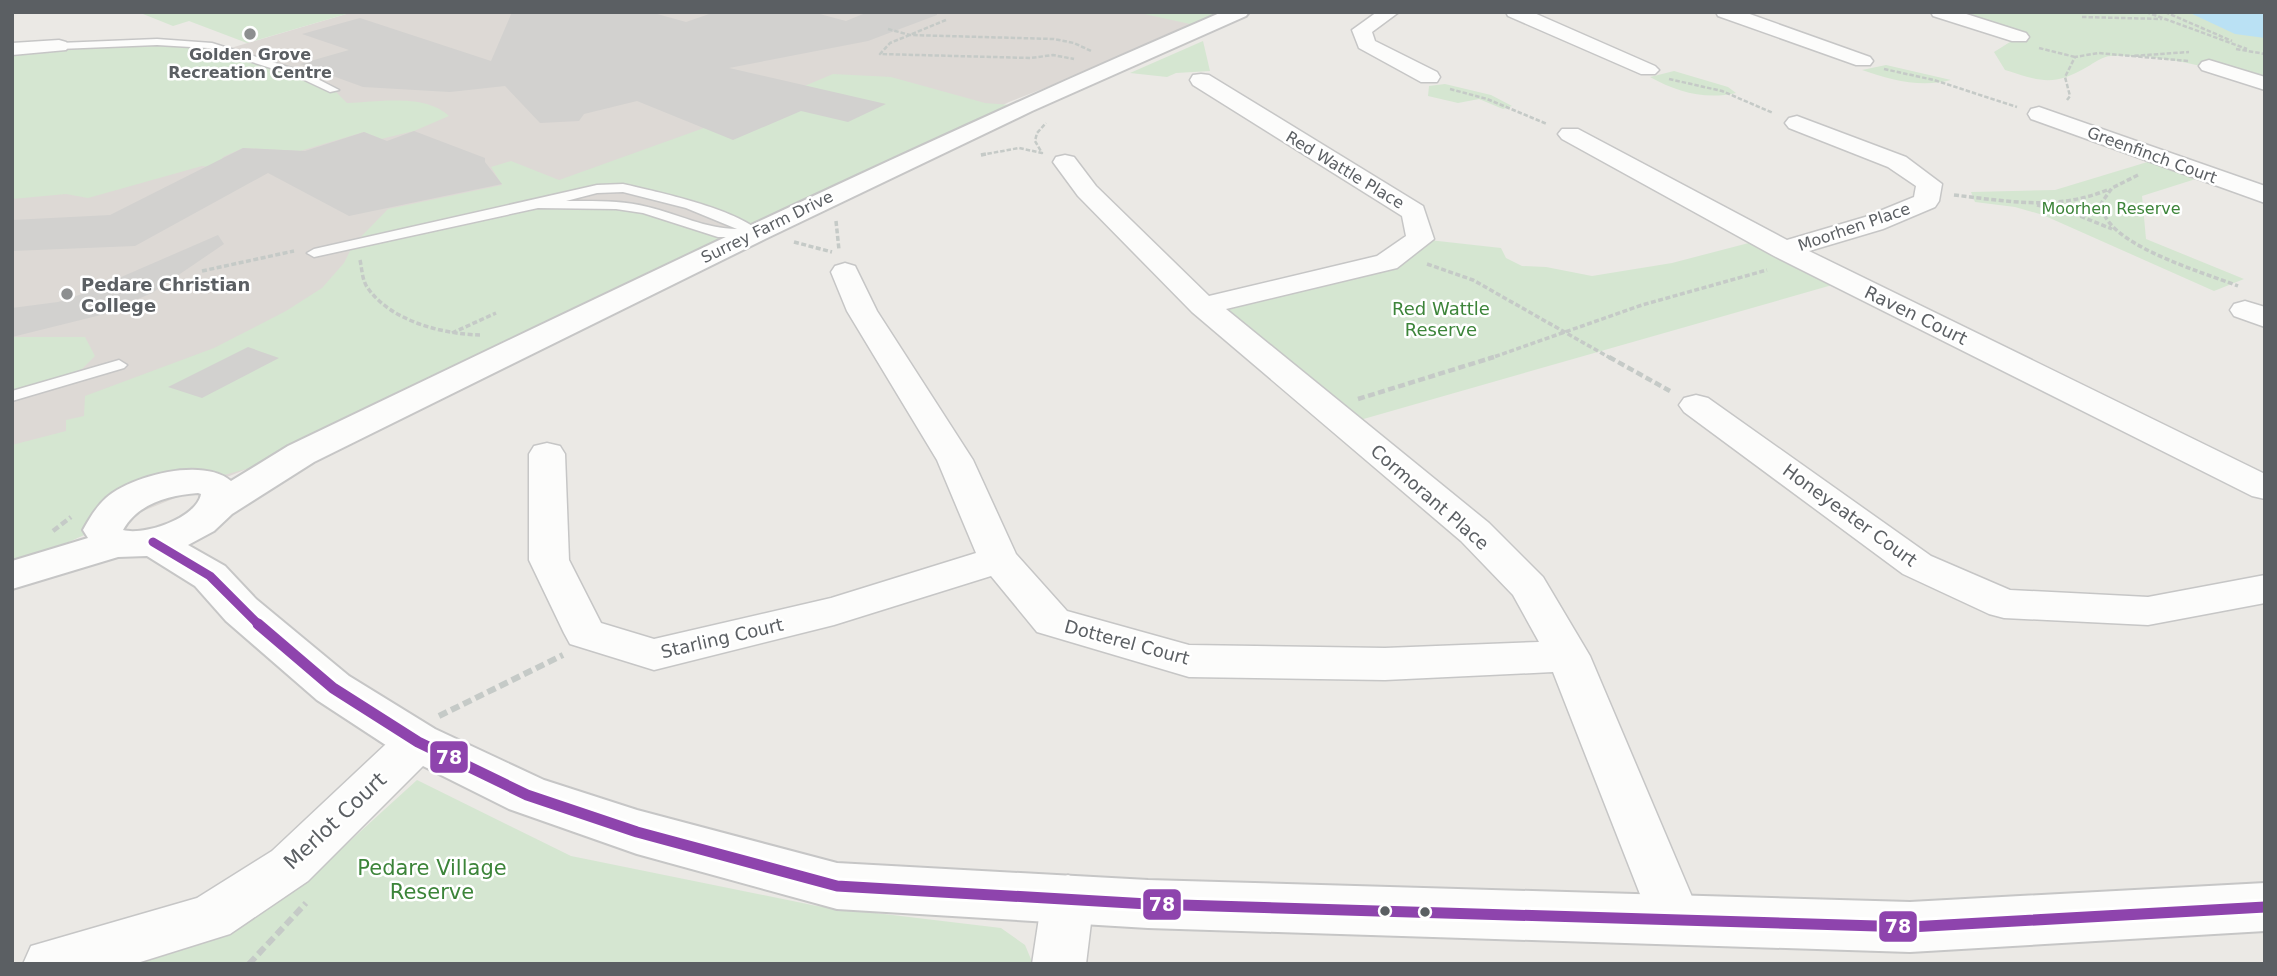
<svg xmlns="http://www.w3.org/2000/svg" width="2277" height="976" font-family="'DejaVu Sans',sans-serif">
<rect width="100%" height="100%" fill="#ebe9e5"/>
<!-- education -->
<path fill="#ddd9d5" d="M353,12h886l-230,90 -594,299 -403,163v-515l212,1z"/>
<!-- green -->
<path fill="#d5e6d1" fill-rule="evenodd" d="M138,12h215l-106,31 -58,-22 -16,5z
M1135,12h104l-35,15z
M1980,12h285v73c-50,-17 -101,-31 -154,-29 -8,0 -17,7 -24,11 -34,20 -47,14 -82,3l-11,-18 24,-15 -58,-19z
M1203,41l7,30 -34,2 -9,4 -37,-4z
M131,43l78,2 91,29 34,16 13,13c31,-1 78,-10 102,13l-35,15 -33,8 -17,-7 -64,19 -57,-3 -20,9 -6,11 -15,-2 -114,32 -22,-4 -54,5v-150z
M1886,65l65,15c-30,8 -61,0 -89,-10z
M1674,71l54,16 8,6c-31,7 -59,-1 -86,-16z
M833,74l58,3 94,26 39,3 -723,348 -99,27 -190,87v-123l54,-14v-11l18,-4 1,-20 129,-48 72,-37 36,-23 22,-25 9,-18 35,-36 114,-24 -11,-18 20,-6 48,19 156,-56zM623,188l100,28 29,17 -53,-5 -83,-23 -74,-2z
M1445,84l46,11 21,11 -9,3 -24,-10 -21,4 -30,-7 1,-10z
M2154,160l48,17 -60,19 4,43 98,40 -30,12 -171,-76 -28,-8 -40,-5 -4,-10 84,-2z
M1420,239l81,9 5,10 16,8 24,1 46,9 80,-13 92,-24 82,42 -500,143 -143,-118 184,-44z
M12,337h73l10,19 -13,13 -70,27z
M417,780l154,76 246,50 184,22 24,17 8,19h-939l212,-83z"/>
<!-- water -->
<path fill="#bae1f4" d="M2188,12h77v26l-30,-4z"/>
<!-- building -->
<path fill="#d2d1cf" d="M512,12h138l36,10 29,-10h97l34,9 22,-9h69v3l-69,26 -139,27 157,36 -38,18 -47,-11 -68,29 -96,-39 -53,13 -5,7 -39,2 -35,-37 -55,6 -87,-5 -63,-23 49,-14 -47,-16 58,-16 131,43z
M414,131l71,27v4l17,22 -153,32 -81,-43 -133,73 -123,5v-31l98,-5 133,-67 62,3 59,-19 23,9z
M218,235l6,9 -72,49 -35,15v3l-105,26v-29l46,-6 24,-8z
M248,347l31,11 -77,40 -34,-11z"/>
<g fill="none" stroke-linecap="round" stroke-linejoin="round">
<!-- service casing -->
<g stroke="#c6c6c6" stroke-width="3">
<path id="service" d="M157,39l55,4 92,29 35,18 -9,2 -34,-16 -88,-28 -51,-3 -98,4 -5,-3 5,-3z
M623,184c35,8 114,25 138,49l-6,4h-37l-75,-24 -27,-4 -78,-1 -224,49 -7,-4 7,-4 283,-64zM623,192l63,16 51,21c-31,0 -59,-15 -89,-22 -27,-7 -55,-6 -82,-6l31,-8z
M119,360l8,5 -3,3 -112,33v-10z"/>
</g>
<!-- minor casing -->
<g stroke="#c6c6c6" stroke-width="3">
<path id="minor" d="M1377,12h22l-27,20 3,9 62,31 3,5 -3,5h-16l-62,-34 -7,-18z
M1506,12h26l123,54 4,4 -4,4h-14l-133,-58z
M1716,12h28l126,45 3,4 -3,4h-14l-138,-49z
M1931,12h29l66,21 3,4 -3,4h-14l-79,-25z
M59,40l7,2 3,4 -3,4 -54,5v-12z
M2209,60l56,17v13l-63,-20 -3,-4 3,-4z
M1201,74l8,1 214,131 11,33 -37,29 -171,41 263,214 54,54 47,79 111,262 -7,17 -19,6 -19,-6 -103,-263 -168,8 -196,-3 -152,-45 -46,-56 -157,49 -180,45 -84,-26 -6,-11 -35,-73v-106l5,-8 13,-3 13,3 5,8 4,106 32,63 53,16 177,-41 145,-45 -39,-93 -90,-149 -16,-39 4,-6 10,-3 10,3 22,45 96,149 43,94 51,57 122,34 196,3 154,-6 -26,-47 -52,-54 -269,-229 -114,-116 -25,-34 3,-5 9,-2 9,2 22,29 113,110 168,-40 29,-20 -4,-20 -209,-131 -3,-5 3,-5z
M2039,107l226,79v17l-234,-84 -3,-5 3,-5z
M1797,116l109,41 36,27 -3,17 -4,6 -52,22 -74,22 456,223v25l-13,-3 -478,-240 -212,-117 -4,-5 4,-5h16l209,111 78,-23 49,-20 2,-11 -28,-19 -99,-39 -4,-5 4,-5z
M2245,301l20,6v20l-31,-11 -4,-6 4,-6z
M1696,395l12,3 223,158 79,34 138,7 117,-22v28l-117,22 -144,-7 -15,-4 -86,-40 -219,-162 -5,-7 5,-7z
M418,724l16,5 7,13 -7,13 -126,126 -78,53 -96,30h-111l8,-18 166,-48 75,-47 130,-122z
M1068,875l18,7 8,16 -8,66h-54l10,-66 8,-16z"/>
</g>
<!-- tertiary casing -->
<g stroke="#c6c6c6" stroke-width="4">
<path id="tertiary" d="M1222,12h27l-3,4 -214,95 -267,128 -451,223 -82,52 -18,17 -26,14 37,21 31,33 93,77 86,53 109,51 93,30 200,53 311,17 762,22 355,-19v48l-355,21 -762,-24 -311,-19 -200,-55 -128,-45 -108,-54 -84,-55 -91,-79 -31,-35 -48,-30 -29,1 -106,32v-28l76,-23 -5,-8c6,-11 13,-23 23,-32 25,-22 97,-41 125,-17l57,-35c309,-148 618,-298 934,-434zM198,493l3,1c-4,24 -57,42 -78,36 15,-27 47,-35 75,-37z"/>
</g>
<!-- path-far3 -->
<path stroke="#c5cac7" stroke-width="2.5" stroke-dasharray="4.5 2" stroke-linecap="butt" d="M2146,12l101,37
M2165,12l67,29
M2082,17l80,2
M946,20l-56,23 -10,11 151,4 22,-3 21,4
M888,29l22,6 144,4 20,4 17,8
M2039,48l36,9
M2236,49l29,5
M2188,61l-56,-5 57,-4
M1884,69l50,11 83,27
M1669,79l53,12 51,22
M1450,89l37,10 60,25
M2067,100l3,-4 -5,-19 10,-20 23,-4 34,3
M981,155l38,-7 23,5 -7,-12 2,-8 9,-10"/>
<!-- path-far2 -->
<path stroke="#c5cac7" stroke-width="3.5" stroke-dasharray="5 2.5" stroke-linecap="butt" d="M981,155l5,-1
M2138,175l-26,13 -10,14c-4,41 104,71 136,84
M1954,195c52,6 103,16 153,-5
M2037,205l33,7 42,17
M836,221l3,29
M794,242l38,10
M360,260c2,9 2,19 7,27 23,34 75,47 113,48
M1427,264l46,16 139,79
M202,271l92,-20
M452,333l44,-20
M1488,359l154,-54 125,-35"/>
<!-- path-far1 -->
<path stroke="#c5cac7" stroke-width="4.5" stroke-dasharray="7 3.5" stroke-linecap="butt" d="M1609,357l61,34
M1358,399l136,-42
M53,531l18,-14"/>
<!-- path -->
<path stroke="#c5cac7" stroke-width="6" stroke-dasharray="9 4.5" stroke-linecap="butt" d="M439,716l124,-61
M249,964l57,-61"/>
<!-- service -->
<use href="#service" fill="#fcfcfb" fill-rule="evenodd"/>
<!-- minor -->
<use href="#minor" fill="#fcfcfb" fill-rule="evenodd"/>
<!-- tertiary -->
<use href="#tertiary" fill="#fcfcfb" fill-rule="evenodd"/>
<!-- bus-1-far1 casing -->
<g stroke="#fff" stroke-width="14">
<path id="bus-1-far1" d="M153,542l57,34 50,50"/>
</g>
<!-- bus-1 casing -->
<g stroke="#fff" stroke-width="17">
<path id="bus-1" d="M258,624l75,64 85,54 109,53 110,37 200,54 311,18 762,23 355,-20"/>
</g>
<!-- bus-1-far1 -->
<use href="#bus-1-far1" stroke="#8e44ad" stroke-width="9"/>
<!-- bus-1 -->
<use href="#bus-1" stroke="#8e44ad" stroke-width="11"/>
</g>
<!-- markers -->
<g fill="#8d8f90" stroke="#fff" stroke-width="2.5">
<circle cx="250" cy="34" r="7"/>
<circle cx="67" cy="294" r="7"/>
</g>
<g fill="#5b5f63" stroke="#fff" stroke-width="2.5">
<circle cx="1385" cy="911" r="6"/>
<circle cx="1425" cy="912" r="6"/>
</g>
<g text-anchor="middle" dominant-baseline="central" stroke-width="5" stroke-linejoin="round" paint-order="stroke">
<!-- far-poi labels -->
<g font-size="16" font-weight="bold" fill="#5b5f63" stroke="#fff">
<text x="250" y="54">Golden Grove<tspan x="250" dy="18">Recreation Centre</tspan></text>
</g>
<!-- far-street labels -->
<g font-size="16" fill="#5b5f63" stroke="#fff">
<text transform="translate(2152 155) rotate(20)">Greenfinch Court</text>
<text transform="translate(1345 170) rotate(31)">Red Wattle Place</text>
<text transform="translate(767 227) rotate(-26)">Surrey Farm Drive</text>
<text transform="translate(1854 227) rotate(-19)">Moorhen Place</text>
</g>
<!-- far-park labels -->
<g font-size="16" fill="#3c8439" stroke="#fff">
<text x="2111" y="208">Moorhen Reserve</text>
</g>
<!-- poi labels -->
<g font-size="18" font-weight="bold" fill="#5b5f63" stroke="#fff" text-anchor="start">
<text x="81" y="284">Pedare Christian<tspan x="81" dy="21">College</tspan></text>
</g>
<!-- park labels -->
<g font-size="18" fill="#3c8439" stroke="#fff">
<text x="1441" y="308">Red Wattle<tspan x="1441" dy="21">Reserve</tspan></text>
</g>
<!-- street labels -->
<g font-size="18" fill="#5b5f63" stroke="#fff">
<text transform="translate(1916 315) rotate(26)">Raven Court</text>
<text transform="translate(1430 497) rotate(41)">Cormorant Place</text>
<text transform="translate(1850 515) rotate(36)">Honeyeater Court</text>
<text transform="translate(722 638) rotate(-13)">Starling Court</text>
<text transform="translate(1127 642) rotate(15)">Dotterel Court</text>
</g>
<!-- near-street labels -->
<g font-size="21" fill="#5b5f63" stroke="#fff">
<text transform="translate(335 821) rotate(-43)">Merlot Court</text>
</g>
<!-- near-park labels -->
<g font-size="21" fill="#3c8439" stroke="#fff">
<text x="432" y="868">Pedare Village<tspan x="432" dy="24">Reserve</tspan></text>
</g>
</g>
<g stroke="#fff" stroke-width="2.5">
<rect x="429" y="740" width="40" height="34" rx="7" fill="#8e44ad"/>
<rect x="1142" y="888" width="40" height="33" rx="7" fill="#8e44ad"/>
<rect x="1878" y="910" width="40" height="33" rx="7" fill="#8e44ad"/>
</g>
<g font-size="19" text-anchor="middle" font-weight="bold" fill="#fff">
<text x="449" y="764">78</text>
<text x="1162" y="911">78</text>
<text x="1898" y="933">78</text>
</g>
<!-- border -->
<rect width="2277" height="976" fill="none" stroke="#5b5f63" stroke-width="28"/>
</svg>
